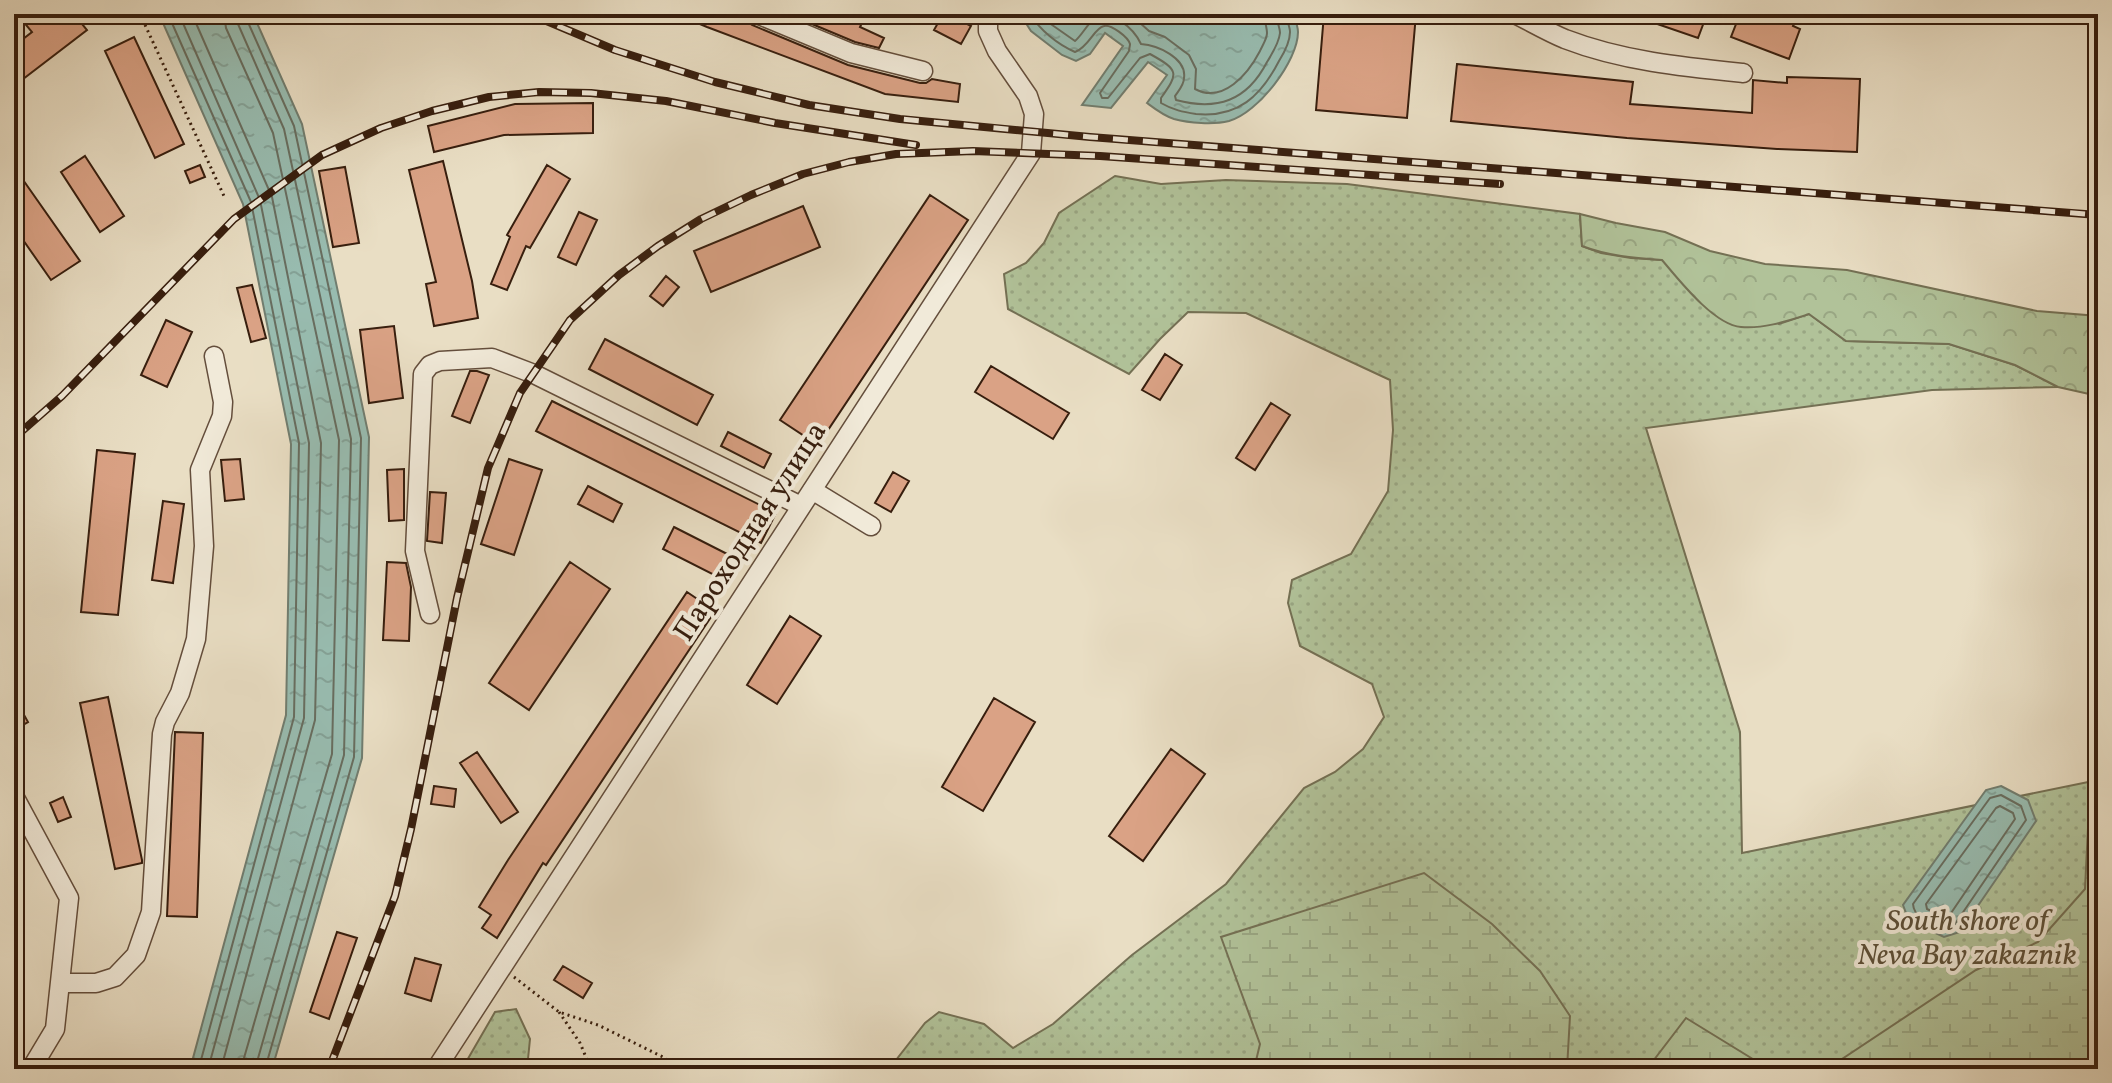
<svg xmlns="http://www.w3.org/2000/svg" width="2112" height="1083" font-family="Vollkorn,serif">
<defs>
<pattern id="grass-dots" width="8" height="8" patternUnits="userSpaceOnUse" patternTransform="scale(2)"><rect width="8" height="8" fill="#b1c299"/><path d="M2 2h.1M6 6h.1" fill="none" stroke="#99a683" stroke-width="1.8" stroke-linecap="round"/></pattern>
<pattern id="forest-crowns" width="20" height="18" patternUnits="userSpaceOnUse" patternTransform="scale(2)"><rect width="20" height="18" fill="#b1c299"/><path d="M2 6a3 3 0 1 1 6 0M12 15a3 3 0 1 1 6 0" fill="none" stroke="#99a683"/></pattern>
<pattern id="wetland-marsh" width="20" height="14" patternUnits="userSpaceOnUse" patternTransform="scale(2)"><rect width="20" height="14" fill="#b1c299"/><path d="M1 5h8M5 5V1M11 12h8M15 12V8" fill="none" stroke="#99a683"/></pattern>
<pattern id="water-ripples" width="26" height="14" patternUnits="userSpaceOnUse" patternTransform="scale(2)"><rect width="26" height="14" fill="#98bcb0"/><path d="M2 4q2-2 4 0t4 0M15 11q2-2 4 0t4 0" fill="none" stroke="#84a196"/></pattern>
</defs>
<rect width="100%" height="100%" fill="#e9dec4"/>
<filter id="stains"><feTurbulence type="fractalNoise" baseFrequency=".0025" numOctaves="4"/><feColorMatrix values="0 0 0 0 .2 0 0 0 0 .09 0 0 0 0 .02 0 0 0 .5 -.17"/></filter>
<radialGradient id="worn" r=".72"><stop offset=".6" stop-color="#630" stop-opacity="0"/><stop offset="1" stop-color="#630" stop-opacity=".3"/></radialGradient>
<!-- grass -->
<path fill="url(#grass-dots)" stroke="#747054" stroke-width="2" d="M1115,176l46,8 65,-4 121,4 233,30 2,32 19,7 30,5 31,2 117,64 30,-10 37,27 103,3 66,21 43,22 -126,3 -286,38 94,304 2,121 356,-73v289h-1209l36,-46 14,-11 45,12 29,24 40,-24 79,-69 94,-71 78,-96 31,-16 28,-23 21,-32 -12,-33 -72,-38 -12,-43 4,-23 59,-26 37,-63 5,-61 -3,-50 -144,-67 -58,-1 -28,27 -31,35 -121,-65 -4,-35 22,-11 18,-20 15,-30z
M516,1009l14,30 -3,30h-65l33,-57z"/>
<!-- forest -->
<path fill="url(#forest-crowns)" stroke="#747054" stroke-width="2" d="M1580,214l36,9 49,9 45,19 55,13 82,6 190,41 61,5v80l-40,-9 -43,-22 -66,-21 -103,-3 -37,-27c-22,7 -45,15 -68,13 -27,-2 -62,-47 -79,-67 -28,-2 -54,-4 -80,-14z"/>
<!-- wetland -->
<path fill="url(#wetland-marsh)" stroke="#747054" stroke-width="2" d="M2098,799v270h-271l149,-99 62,-28 47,-53 4,-81z
M1424,873l68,51 48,47 30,45 -3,53h-313l6,-25 -39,-107z
M1686,1018l83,51h-122z"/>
<!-- water -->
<path fill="url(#water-ripples)" stroke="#717d6f" stroke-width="2" d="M159,14h94l49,110 67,313 -7,321 -90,311h-86l7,-11 93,-343 5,-271 -48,-240z
M1020,14h273c2,5 5,12 5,18 0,29 -40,81 -69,89 -16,4 -40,2 -55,-2 -10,-3 -19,-10 -27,-16l20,-28 -19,-13 -37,46 -29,-3 41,-59 -18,-13 -15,21 -14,7 -14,-6 -31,-24z
M2001,786l27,14 8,21 -76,111 -16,5 -35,-16 -6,-16 83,-115z"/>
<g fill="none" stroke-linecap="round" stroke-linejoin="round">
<!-- shore -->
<path stroke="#686d5f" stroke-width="2" d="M168,14l83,188 48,241 -5,274 -93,343 -5,9
M179,14l81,186 49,243 -5,275 -96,351
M192,14l80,183 49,246 -6,277 -94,349
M224,14l2,14 47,105 66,307 -7,314 -88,304 -1,11
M236,14l2,10 46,105 67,310 -7,316 -89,314
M246,14l1,6 47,106 67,312 -7,319 -89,312
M1030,14c10,16 27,30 45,38 14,-5 19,-24 29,-26 7,-2 24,11 26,18 0,2 -1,5 -1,7l-29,42 2,5h6l32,-40 10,-4c29,16 29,19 11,44v5c12,7 22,9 35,11 42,4 65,-18 83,-53 5,-8 11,-19 11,-29 0,-6 -4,-12 -4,-18
M1041,14l4,6 30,21c7,-6 11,-15 18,-21 17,-14 41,9 48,24 16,1 46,14 43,34 0,7 -5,12 -9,18l1,4c41,11 71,1 91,-38 5,-8 12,-19 13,-29 0,-6 -4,-13 -4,-19
M1130,14l19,17 16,6 24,18 7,14 -1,20c28,15 53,-15 65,-38 2,-5 7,-12 7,-18 0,-6 -3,-13 -3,-19
M2001,795l20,11 5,14 -71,104 -11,4c-13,-5 -30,-9 -31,-24l77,-106z
M2000,806l13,7 2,6 -66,97 -5,1 -17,-8 -1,-5 70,-96z"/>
</g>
<!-- building -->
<path fill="#daa285" stroke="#371e0e" stroke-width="2" d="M17,14h57l13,16 -73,56v-40l18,-14z
M676,14h69l2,7 5,4 96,40 72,18h6l6,-4 28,5 -2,18 -73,-8 -178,-67z
M788,14h78l-6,13 24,11 -5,10 -24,-6z
M943,14h6l22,12 -10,18 -27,-14z
M1324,14h92l-9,104 -91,-8z
M1634,14h73l-9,24 -64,-22z
M1740,14h58l-5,12 7,3 -11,30 -58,-22z
M134,37l50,107 -29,14 -50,-107z
M1457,64l176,18 -3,22 122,9 1,-33 34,3v-6l73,2 -3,73 -80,-3 -150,-11 -176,-17z
M593,103v30l-89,2 -70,17 -6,-26 87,-22z
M85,156l39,60 -24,16 -39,-60z
M443,161l29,120 6,37 -44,8 -8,-42 10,-2 -27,-112z
M200,165l5,12 -15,6 -5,-12z
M547,165l23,14 -40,69 -4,-2 -19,44 -16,-6 19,-47 -3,-2z
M14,167l66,94 -29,19 -37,-53z
M345,167l14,76 -26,4 -14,-76z
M930,195l38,25 -150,225 -38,-25z
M803,206l17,41 -109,45 -17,-41z
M579,212l18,8 -21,45 -18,-8z
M666,276l13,11 -16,19 -13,-10z
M252,285l14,53 -15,4 -14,-54z
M166,320l26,12 -25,55 -26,-12z
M394,326l9,72 -34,5 -9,-73z
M605,339l108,56 -16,30 -108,-56z
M1165,354l17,11 -22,35 -18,-10z
M991,366l78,47 -16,26 -78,-47z
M470,371h7l12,4 -19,48 -18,-7z
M552,401l224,112 -15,30 -225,-112z
M1271,403l19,12 -35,55 -19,-12z
M728,432l43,22 -7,14 -43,-22z
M97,450l38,4 -17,161 -37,-3z
M240,459l4,40 -19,2 -4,-41z
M509,459l33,11 -28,85 -33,-11z
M404,469v51l-15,1 -2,-51z
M893,472l16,9 -18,31 -16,-9z
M588,486l34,18 -9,18 -35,-18z
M430,492l16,1 -4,50 -15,-2z
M163,501l21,3 -11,79 -21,-3z
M674,527l67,34 -11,22 -67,-34z
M387,562l19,1 5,24 -2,54 -26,-1z
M570,562l40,27 -81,121 -40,-27z
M687,592l28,19 -169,254 -3,-2 -46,75 -15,-10 9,-13 -12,-8 29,-47z
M790,616l31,20 -44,68 -30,-19z
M14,697l14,25 -14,8z
M108,697l34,163v3l-27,6 -35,-166z
M994,698l41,24 -52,89 -41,-24z
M175,732l28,1 -6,184 -30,-1z
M1171,749l34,25 -62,87 -34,-25z
M477,752l41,60 -17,11 -41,-60z
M434,786l22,3 -2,18 -23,-3z
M63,797l8,20 -13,5 -8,-19z
M337,932l20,6 -28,81 -19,-7z
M415,958l26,7 -10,36 -26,-8z
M563,966l29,17 -9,15 -29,-18z"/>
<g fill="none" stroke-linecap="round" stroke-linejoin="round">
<!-- minor casing -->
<g stroke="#644e3c" stroke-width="21">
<path id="minor" d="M757,14l94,39 72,18
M1515,14c16,8 33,18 50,25 57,22 118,28 178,34
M812,490l59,36
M430,614l-15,-63 8,-177 7,-9 10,-4 52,-3 42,16 267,132
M14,796l55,102 -14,131 -24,40
M60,983h36l19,-6 21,-22 15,-43 11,-178 3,-12 15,-29 16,-54 8,-93 -4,-76 22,-54 1,-14 -9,-46
M436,1069l595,-916 3,-39 -6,-18 -31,-45 -9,-20v-17"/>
</g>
<!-- path -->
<path stroke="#371e0e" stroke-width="3" stroke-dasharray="2 4" stroke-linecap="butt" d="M140,14l84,182
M514,977l45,35 39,13 67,33 13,11
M559,1012l21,31 11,26"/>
<!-- minor -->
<use href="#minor" stroke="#f1ead9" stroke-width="18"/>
<!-- rail casing -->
<g stroke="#371e0e" stroke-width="8">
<path id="rail" d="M530,14l85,36 100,32 94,23 91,14 190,18 1008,78
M14,438l48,-42 172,-177 88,-64 59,-27 51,-17 57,-14 50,-5 52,1 75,8 109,22 141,22
M329,1069l66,-173 16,-67 46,-231 31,-130 32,-75 50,-73 49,-45 39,-29 43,-27 50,-24 52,-21 46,-12 47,-8 77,-3 127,5 400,28"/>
</g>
<!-- rail -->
<use href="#rail" stroke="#f1ead9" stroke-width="5" stroke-dasharray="15" stroke-linecap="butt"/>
</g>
<g text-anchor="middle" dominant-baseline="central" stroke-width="8" stroke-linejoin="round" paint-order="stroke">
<!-- street labels -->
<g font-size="30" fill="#371e0e" stroke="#f1ead9">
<text transform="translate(751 532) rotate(-57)">Пароходная улица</text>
</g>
<!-- park labels -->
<g font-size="30" font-style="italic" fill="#5c4f38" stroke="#f1ead9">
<text x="1967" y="922">South shore of<tspan x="1967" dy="34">Neva Bay zakaznik</tspan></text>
</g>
</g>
<!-- margin -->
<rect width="2112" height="1083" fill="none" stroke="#e9dec4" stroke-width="48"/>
<rect x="16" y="16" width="2080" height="1051" fill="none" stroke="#371e0e" stroke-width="4"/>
<rect x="24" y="24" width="2064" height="1035" fill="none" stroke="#371e0e" stroke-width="2"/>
<rect width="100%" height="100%" filter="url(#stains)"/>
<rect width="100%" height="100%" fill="url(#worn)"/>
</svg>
